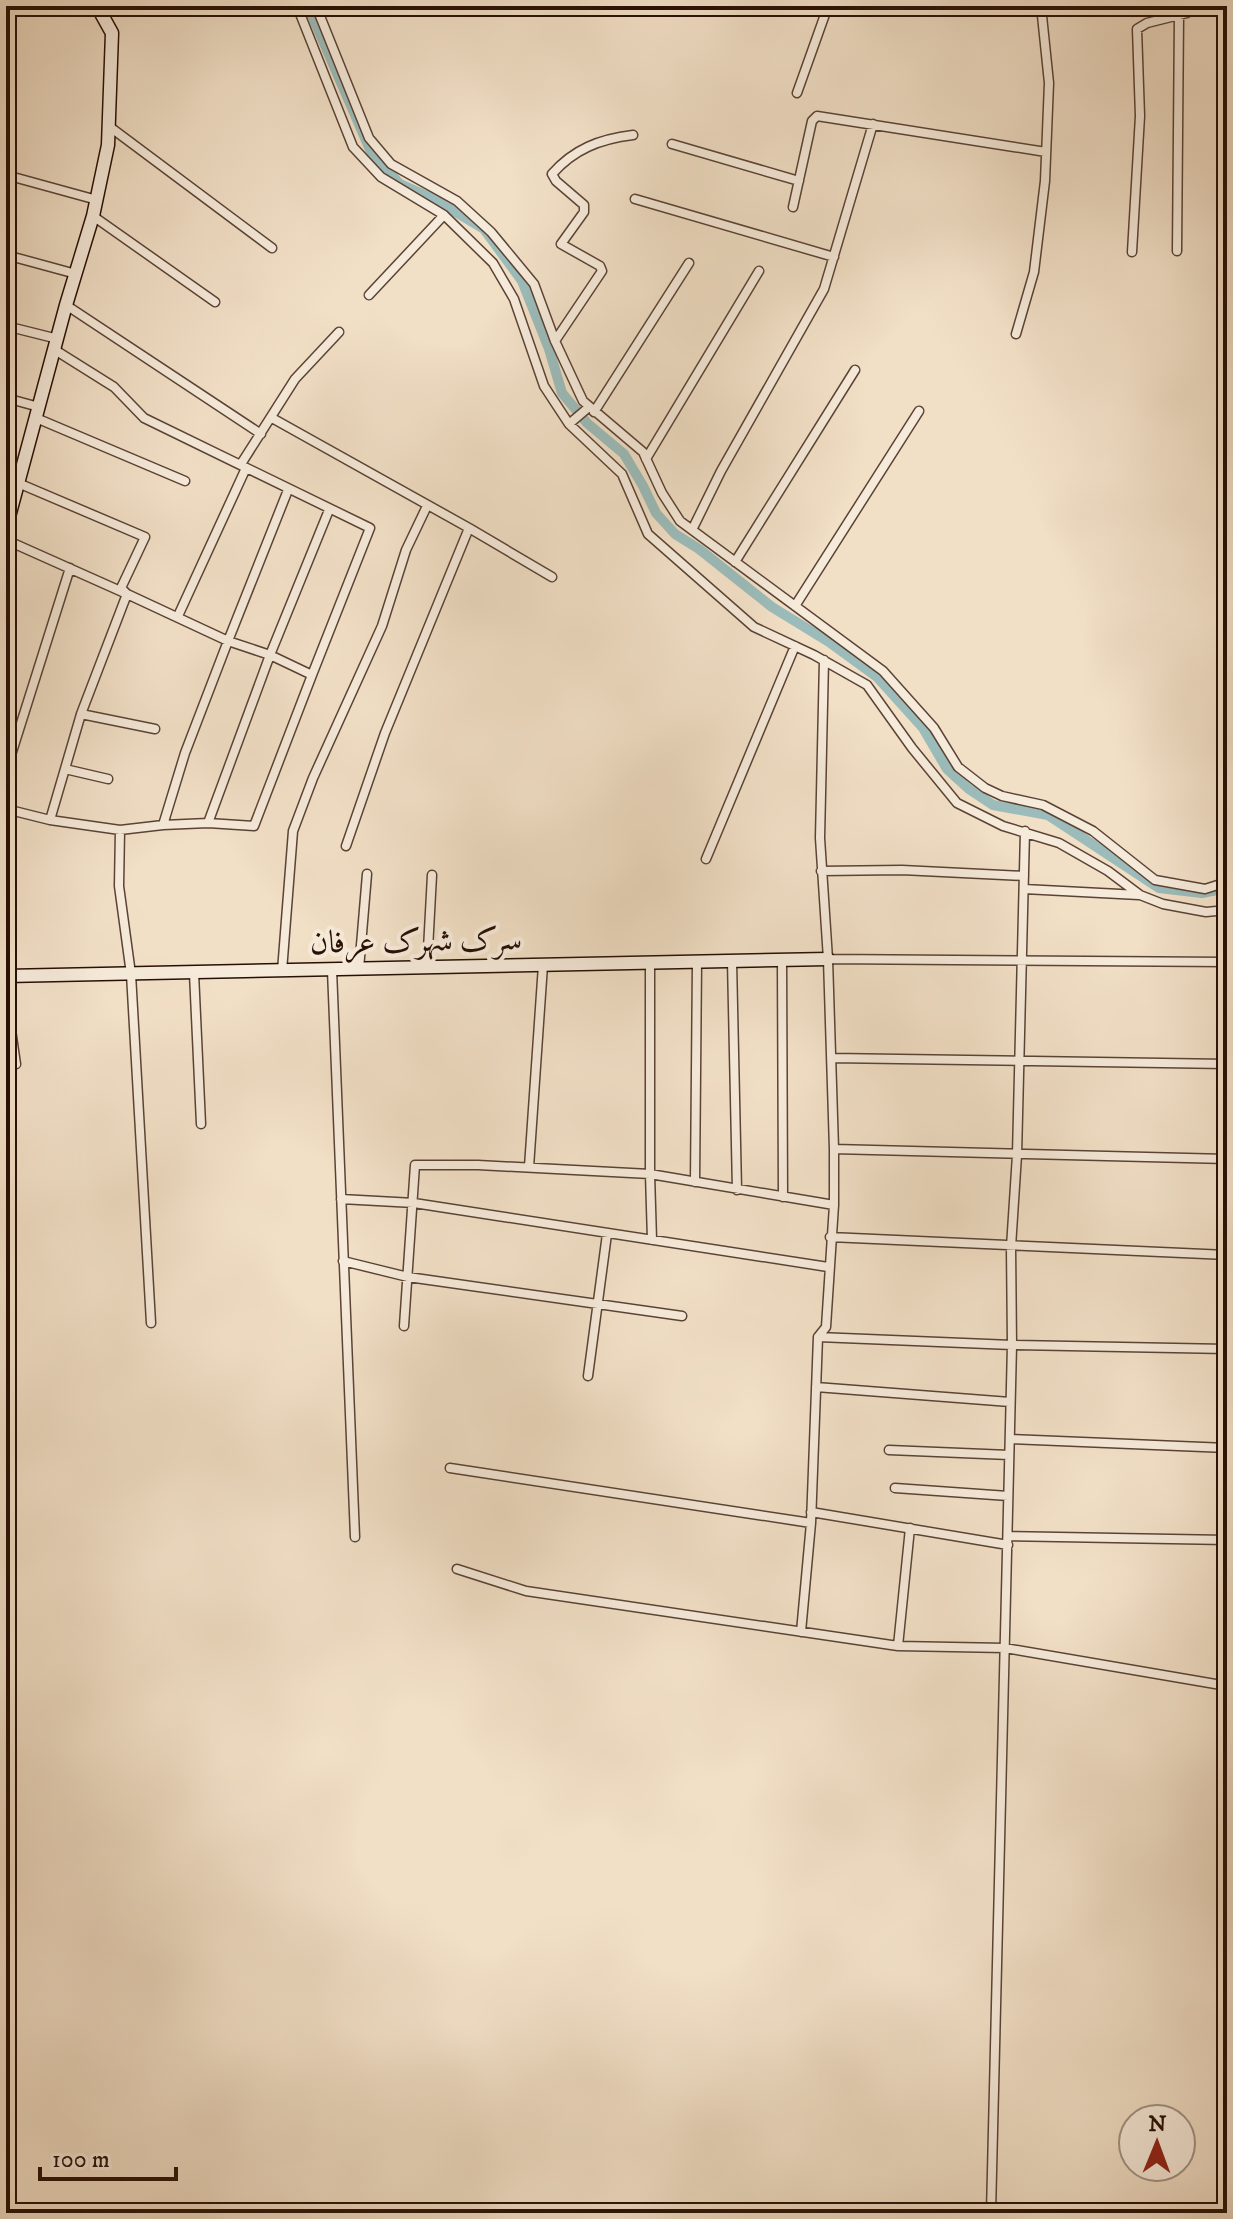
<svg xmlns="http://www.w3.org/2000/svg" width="1233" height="2219" font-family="'IM FELL DW Pica',Amiri,serif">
<rect width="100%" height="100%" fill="#f1dfc6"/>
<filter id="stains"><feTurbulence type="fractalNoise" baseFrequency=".0025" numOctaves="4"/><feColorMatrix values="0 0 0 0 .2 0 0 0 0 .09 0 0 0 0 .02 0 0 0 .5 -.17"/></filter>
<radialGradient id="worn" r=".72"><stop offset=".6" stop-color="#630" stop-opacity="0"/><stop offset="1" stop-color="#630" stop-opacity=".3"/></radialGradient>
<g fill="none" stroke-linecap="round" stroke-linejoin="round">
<!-- canal -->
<path stroke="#9bbcba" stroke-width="10" d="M308,6l63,146 29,32 34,15 50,30 38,52 27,68 13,44 25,30 37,31 19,32 13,27 19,21 24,15 73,58 57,35 48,35 46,51 24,41 22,20 24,16 55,10 111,73 43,5 25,-5"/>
<!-- street casing -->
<g stroke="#5a4335" stroke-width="11">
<path id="street" d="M297,6l56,141 28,30 63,38 49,48 21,36 30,87 25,38 53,50 26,60 106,93 60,28 53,30 45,63 45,55 46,23 56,17 49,28 32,24 23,9 43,8 21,-2
M316,6l53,132 22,26 66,37 34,31 43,52 21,57 28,60 60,51 19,41 18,28 203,150 51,57 24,39 27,21 17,8 41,9 50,26 62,49 50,9 22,-7
M1221,6l6,95
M797,93l31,-87
M110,127l162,121
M672,144l127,37
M6,175l91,25
M635,199l199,58
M793,207l19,-86 5,-5 229,36
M93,216l122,86
M1177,251l2,-236
M1132,252l8,-136 -3,-87 10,-6 40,-10 5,-7
M6,255l70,19
M369,295l75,-80
M66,305l195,129
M6,326l52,13
M1016,334l18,-62 11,-91 4,-98 -8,-77
M555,341l47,-70 -2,-5 -39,-22 23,-32v-7l-28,-24 -4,-7c22,-25 48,-35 81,-39
M55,350l59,37 30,31 226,110 -58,147
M6,398l33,9
M594,412l95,-149
M36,418l149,63
M272,418l197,110 83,49
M569,424l20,-17
M646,459l113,-188
M241,464l54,-85 44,-47
M18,483l127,54 -24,51 6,6 101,47 -43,112 -22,72 -43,5 -70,-10
M692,530l29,-59 103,-182 49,-165
M6,540l121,54 -46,120 -31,106 -44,-11
M735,562l120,-192
M795,606l124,-195
M178,616l68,-148
M81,714l74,15
M65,769l43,10
M6,771l64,-203
M208,823l46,3 58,-151 -42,-20 59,-145
M163,825l45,-2 62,-168 -42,-14 60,-151
M120,830l-1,56 12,88 20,349
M346,846l39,-113 84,-205
M706,859l89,-213
M821,871l81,-1 122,6
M1024,889l115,6
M828,959l399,3
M782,960l1,237
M732,961l5,229
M650,963v211l2,66
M427,968l5,-93
M359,969l8,-95
M332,970l23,567
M282,971l11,-140 20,-53 69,-152 24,-76 21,-44
M194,973l7,151
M6,996l10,68
M832,1058l395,6
M834,1149l393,10
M529,1167l14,-202
M695,1182l2,-220
M341,1199l73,4 414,64
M830,1237l397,18
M343,1261l65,16 274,39
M404,1326l11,-161h63l172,9 184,31
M818,1337l194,8 215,4
M588,1376l19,-142
M816,1387l194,15
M1010,1439l217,9
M889,1450l120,5
M450,1468l361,55
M895,1488l113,8
M811,1512l197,33
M1008,1536l219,4
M457,1569l69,22 372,55 107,2 222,38
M801,1632l10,-109 7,-186 8,-10 8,-122v-56l-6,-190 -8,-121 4,-178
M898,1646l12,-118
M991,2213l21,-868 -1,-98 6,-92 8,-324"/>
</g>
<!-- secondary casing -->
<g stroke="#270f05" stroke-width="15">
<path id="secondary" d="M6,8l122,-2
M6,528l60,-223 27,-89 15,-71 4,-112 -15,-27
M6,976l822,-17"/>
</g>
<!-- street -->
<use href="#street" stroke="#f6eada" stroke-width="8"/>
<!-- secondary -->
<use href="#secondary" stroke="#f6eada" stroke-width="12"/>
</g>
<g text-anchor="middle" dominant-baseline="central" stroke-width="8" stroke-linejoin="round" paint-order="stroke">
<!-- street labels -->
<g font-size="32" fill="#270f05" stroke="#f6eada">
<text transform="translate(416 942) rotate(-1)">سرک شهرک عرفان</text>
</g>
</g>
<!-- margin -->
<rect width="1233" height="2219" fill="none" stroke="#f1dfc6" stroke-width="32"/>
<rect x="8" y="8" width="1217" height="2203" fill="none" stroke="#270f05" stroke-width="4"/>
<rect x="16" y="16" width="1201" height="2187" fill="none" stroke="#270f05" stroke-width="2"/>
<!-- north arrow -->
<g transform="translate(1157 2143) rotate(1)"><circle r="38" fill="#f6eada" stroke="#a39285" stroke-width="2"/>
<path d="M0-6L14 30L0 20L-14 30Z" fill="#8f2418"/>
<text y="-12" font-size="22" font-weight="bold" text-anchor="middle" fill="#270f05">N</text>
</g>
<!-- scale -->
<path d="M40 2167v12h136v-12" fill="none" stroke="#270f05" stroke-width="4"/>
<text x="52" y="2167" font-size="24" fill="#270f05" stroke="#f6eada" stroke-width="6" paint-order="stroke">100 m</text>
<rect width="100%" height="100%" filter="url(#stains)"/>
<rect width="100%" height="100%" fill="url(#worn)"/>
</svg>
